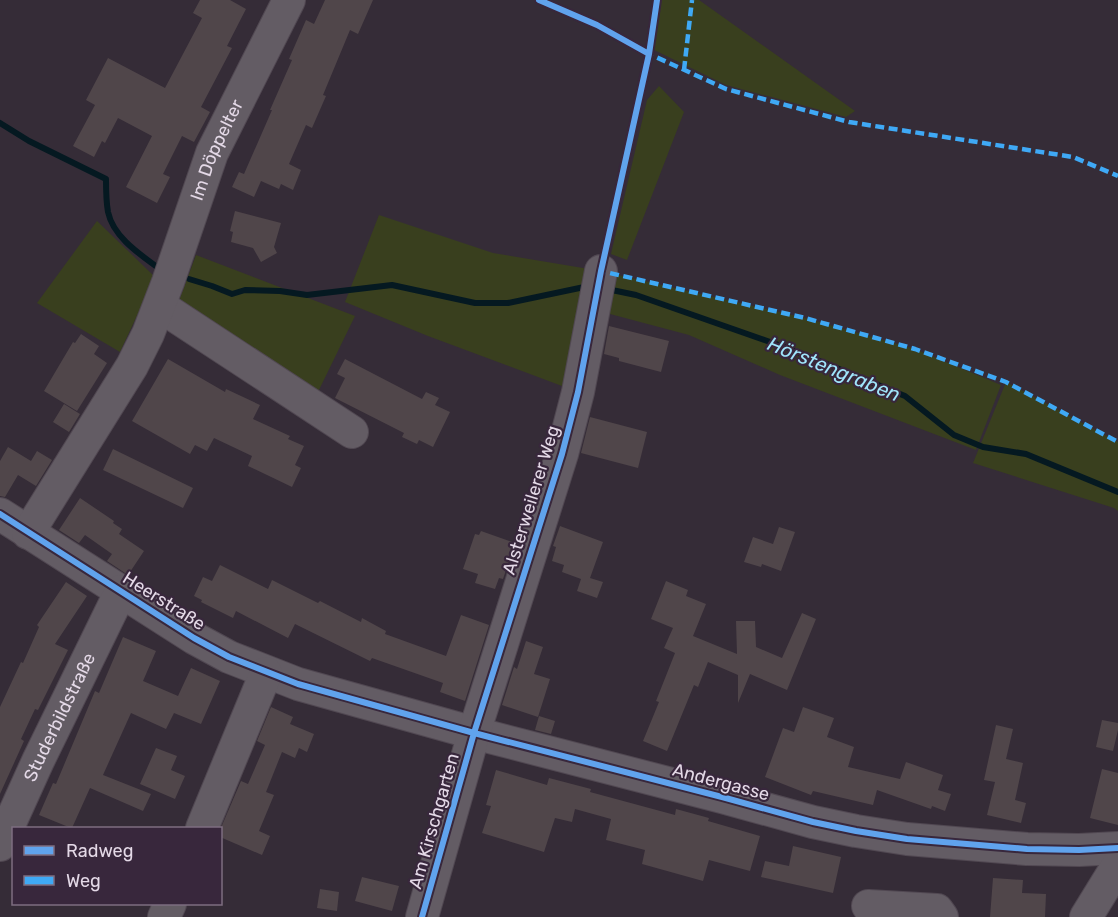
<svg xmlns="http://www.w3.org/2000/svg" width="1118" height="917" font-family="Rubik,sans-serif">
<rect width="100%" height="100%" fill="#352c37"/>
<!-- green -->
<path fill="#393f1e" d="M656,0h43l156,111 -9,6 -120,-32 -78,-38z
M659,86l25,26 -57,148 -16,-6 36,-154z
M379,215l114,38 108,18 204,47 110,31 86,36 -25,65 -196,-75 -91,-40 -94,-25 -17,82 -150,-56 -83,-34z
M97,221l58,56 -35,75 -83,-49z
M196,255l159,61 -37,76 -141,-86z
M1006,382l112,60v69l-4,-3 -141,-45z"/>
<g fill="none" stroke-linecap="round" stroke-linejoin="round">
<!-- stream -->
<path stroke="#051921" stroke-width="6" d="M0,123l29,18 77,38c0,11 0,22 2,33 5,24 30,41 49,55
M189,279l23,7 20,8 13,-4 35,1 27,4 85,-10 83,18h33l81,-17
M607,289l29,6 154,54 115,47 49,39 29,12 43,7 92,38"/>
</g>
<!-- building -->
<path fill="#50464a" d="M200,0h30l16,9 -19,37 5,2 -31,59 9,5 -16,30 -12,-6 -19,38 7,3 -13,26 -31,-16 26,-51 -34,-18 -13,25 -3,-2 -8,16 -21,-11 22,-41 -9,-5 22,-42 57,30 37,-70 -9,-5z
M325,0h48l-15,34 -8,-4 -27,65 3,1 -14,32 -6,-3 -17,39 12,6 -8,20 -12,-6 -2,5 -18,-8 -7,16 -22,-10 7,-15 5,2 28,-64h-2l22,-50 -3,-1 17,-39 8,4z
M235,211l46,12 -7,24 3,6 -16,9 -8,-14 -22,-6 2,-10 -3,-1z
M609,326l60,15 -8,31 -42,-11v-3l-15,-4z
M81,334l18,12 -5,8 13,9 -30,48 -33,-20 29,-49 2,1z
M168,359l57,33 1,-3 34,16 -7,14 37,17 -2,3 16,7 -9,19 6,3 -9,19 -44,-21 4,-10 -38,-18 -7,13 -12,-6 -5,9 -58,-33z
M345,359l77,40 4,-7 13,6 -4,7 15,7 -17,35 -14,-7 -2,4 -15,-7 2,-4 -69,-35 10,-20 -8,-4z
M64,404l16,10 -11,18 -16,-10z
M590,417l57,15 -9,36 -57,-15z
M8,447l23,14 6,-10 15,9 -16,26 -18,-11 -13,22 -5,-1v-35z
M113,449l80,39 -10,20 -80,-38z
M80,498l34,23 -1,2 9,6 -3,5 25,17 -16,24 -21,-14 5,-7 -27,-19 -6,8 -20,-13z
M560,526l43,16 -13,36 13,4 -6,16 -20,-7 4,-12 -19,-7 2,-7 -12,-4 4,-14 -3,-1z
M779,527l16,5 -14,39 -19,-7 -1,3 -17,-5 9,-25 20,7z
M481,531l34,12 -12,36 -4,-1 -4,11 -20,-6 3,-9 -15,-5 12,-35 4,1z
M220,565l48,24 4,-9 46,23 2,-2 41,21 1,-4 24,13 -1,3 61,22 15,-41 28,10 -24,76 -25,-9 3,-9 -71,-25 -2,3 -75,-37 -7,14 -52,-27 -3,7 -32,-16 1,-2 -8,-4 9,-19 9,4z
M666,581l22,9 -2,6 20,8 -13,32 44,18 -1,-33h19l1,26 26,11 20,-45 14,6 -29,71 -37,-16 -12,29v-28l-30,-13 -10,25 -4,-2 -27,66 -24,-10 16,-39 -3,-1 19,-48 -11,-5 9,-20 -22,-9z
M66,582l21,14 -32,48 13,6 -30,60 -3,-1 -14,30 3,2 -24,53v-87l21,-45 2,1 16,-36 -2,-2z
M123,637l33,14 -13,30 35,15 13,-28 29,13 -19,43 -27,-11 -8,16 -35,-16 -28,62 48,19 -8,17 -53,-23 -18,40h-1l-32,-13 14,-32 3,1 39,-93 4,2z
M526,641l17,6 -9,27 16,5 -12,38 -36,-12 12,-38 3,2z
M271,707l22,10 -3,7 24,10 -7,18 -8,-4 -4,10 -13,-6 -16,40 8,3 -15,36 11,5 -8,19 -42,-18v-7l21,-49 7,3 17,-39 -8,-4z
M803,707l31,11 -7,19 27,10 -6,20 52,12 6,-17 37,13 -5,15 13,4 -6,17 -13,-5 -1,3 -54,-19 -4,15 -60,-14 -2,4 -46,-18 18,-49 11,4z
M539,716l16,5 -4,13 -16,-4z
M1102,720l16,3v7l-5,21 -17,-4z
M996,725l17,4 -7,30 17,4 -8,37 11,3 -5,20 -34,-8 8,-33 -11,-2z
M156,748l21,8 -6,14 14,6 -10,23 -35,-15z
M1102,769l16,4v52l-28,-7z
M496,770l51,15 2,-7 42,11 -1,3 85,23 1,-6 33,9 -1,3 52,15 -10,35 -41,-11 -6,21 -61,-17 3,-14 -39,-10 5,-21 -36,-10 -3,13 -17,-4 -11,34 -62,-19 9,-27 -5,-1z
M793,846l48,11 -8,36 -72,-16 4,-16 24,5z
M362,877l37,9 -7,25 -37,-10z
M993,878l30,2 -1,13 24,1 -1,23h-55z
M320,889l19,3 -2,19 -20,-3z"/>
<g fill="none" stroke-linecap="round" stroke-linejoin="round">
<!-- minor casing -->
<g stroke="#514852" stroke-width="34">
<g id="minor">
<path d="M160,306l192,126"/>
<path d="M0,514l194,124 35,19 69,27 176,49 248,64 91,25 43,9 51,8 120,10 52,1 39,-2"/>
<path id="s1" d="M28,533l104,-167 16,-32 20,-52 44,-129 77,-153"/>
<path d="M202,828l64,-155"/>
<path id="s2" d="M0,845l38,-84 83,-170"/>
<path d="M868,906l69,4 5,7"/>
<path d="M164,917l6,-13"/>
<path d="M422,917l52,-184 88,-279 16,-62 23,-121"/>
<path d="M1086,917l32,-52"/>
</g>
</g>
<!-- minor -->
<use href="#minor" stroke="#635c64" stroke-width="32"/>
<!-- quiet -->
<path stroke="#3fa9f5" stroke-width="4.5" stroke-dasharray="9 4.5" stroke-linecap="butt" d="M645,52l81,37 123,33 224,35 45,19
M684,70l8,-70
M602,267l-1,4 204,47 110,31 91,33 112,60"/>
<!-- cycleway casing -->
<g stroke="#38273c" stroke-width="10">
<path id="cycleway" d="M539,0l58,25 52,29
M0,514l194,124 35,19 69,27 176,49 248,64 91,25 43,9 51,8 120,10 52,1 39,-2
M422,917l52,-184 88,-279 16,-62 23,-121 48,-217 8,-54"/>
</g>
<!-- cycleway -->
<use href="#cycleway" stroke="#60a3ed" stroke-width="6"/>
</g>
<g text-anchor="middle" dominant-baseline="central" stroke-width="4.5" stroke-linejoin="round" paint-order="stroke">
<!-- street labels -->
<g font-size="18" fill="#e4d9e7" stroke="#38273c">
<text stroke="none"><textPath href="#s1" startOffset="429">Im Döppelter</textPath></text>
<text transform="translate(531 500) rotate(-73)">Alsterweilerer Weg</text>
<text transform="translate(164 601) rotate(32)">Heerstraße</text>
<text stroke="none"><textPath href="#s2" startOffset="141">Studerbildstraße</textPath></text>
<text transform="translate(721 782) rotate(15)">Andergasse</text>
<text transform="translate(434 821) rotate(-74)">Am Kirschgarten</text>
</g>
<!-- water labels -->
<g font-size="20" font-style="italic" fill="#a0e5fb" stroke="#38273c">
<text transform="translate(834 369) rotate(22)">Hörstengraben</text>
</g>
</g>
<!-- legend -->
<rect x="12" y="827" width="210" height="78" fill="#38273c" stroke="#7d6e80" stroke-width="1.5"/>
<rect x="24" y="846" width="30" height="9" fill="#60a3ed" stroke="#7d6e80" stroke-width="1.5"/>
<text x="66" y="857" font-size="18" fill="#e4d9e7">Radweg</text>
<rect x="24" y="876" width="30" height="9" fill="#3fa9f5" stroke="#7d6e80" stroke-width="1.5"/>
<text x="66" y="887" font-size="18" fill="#e4d9e7">Weg</text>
</svg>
